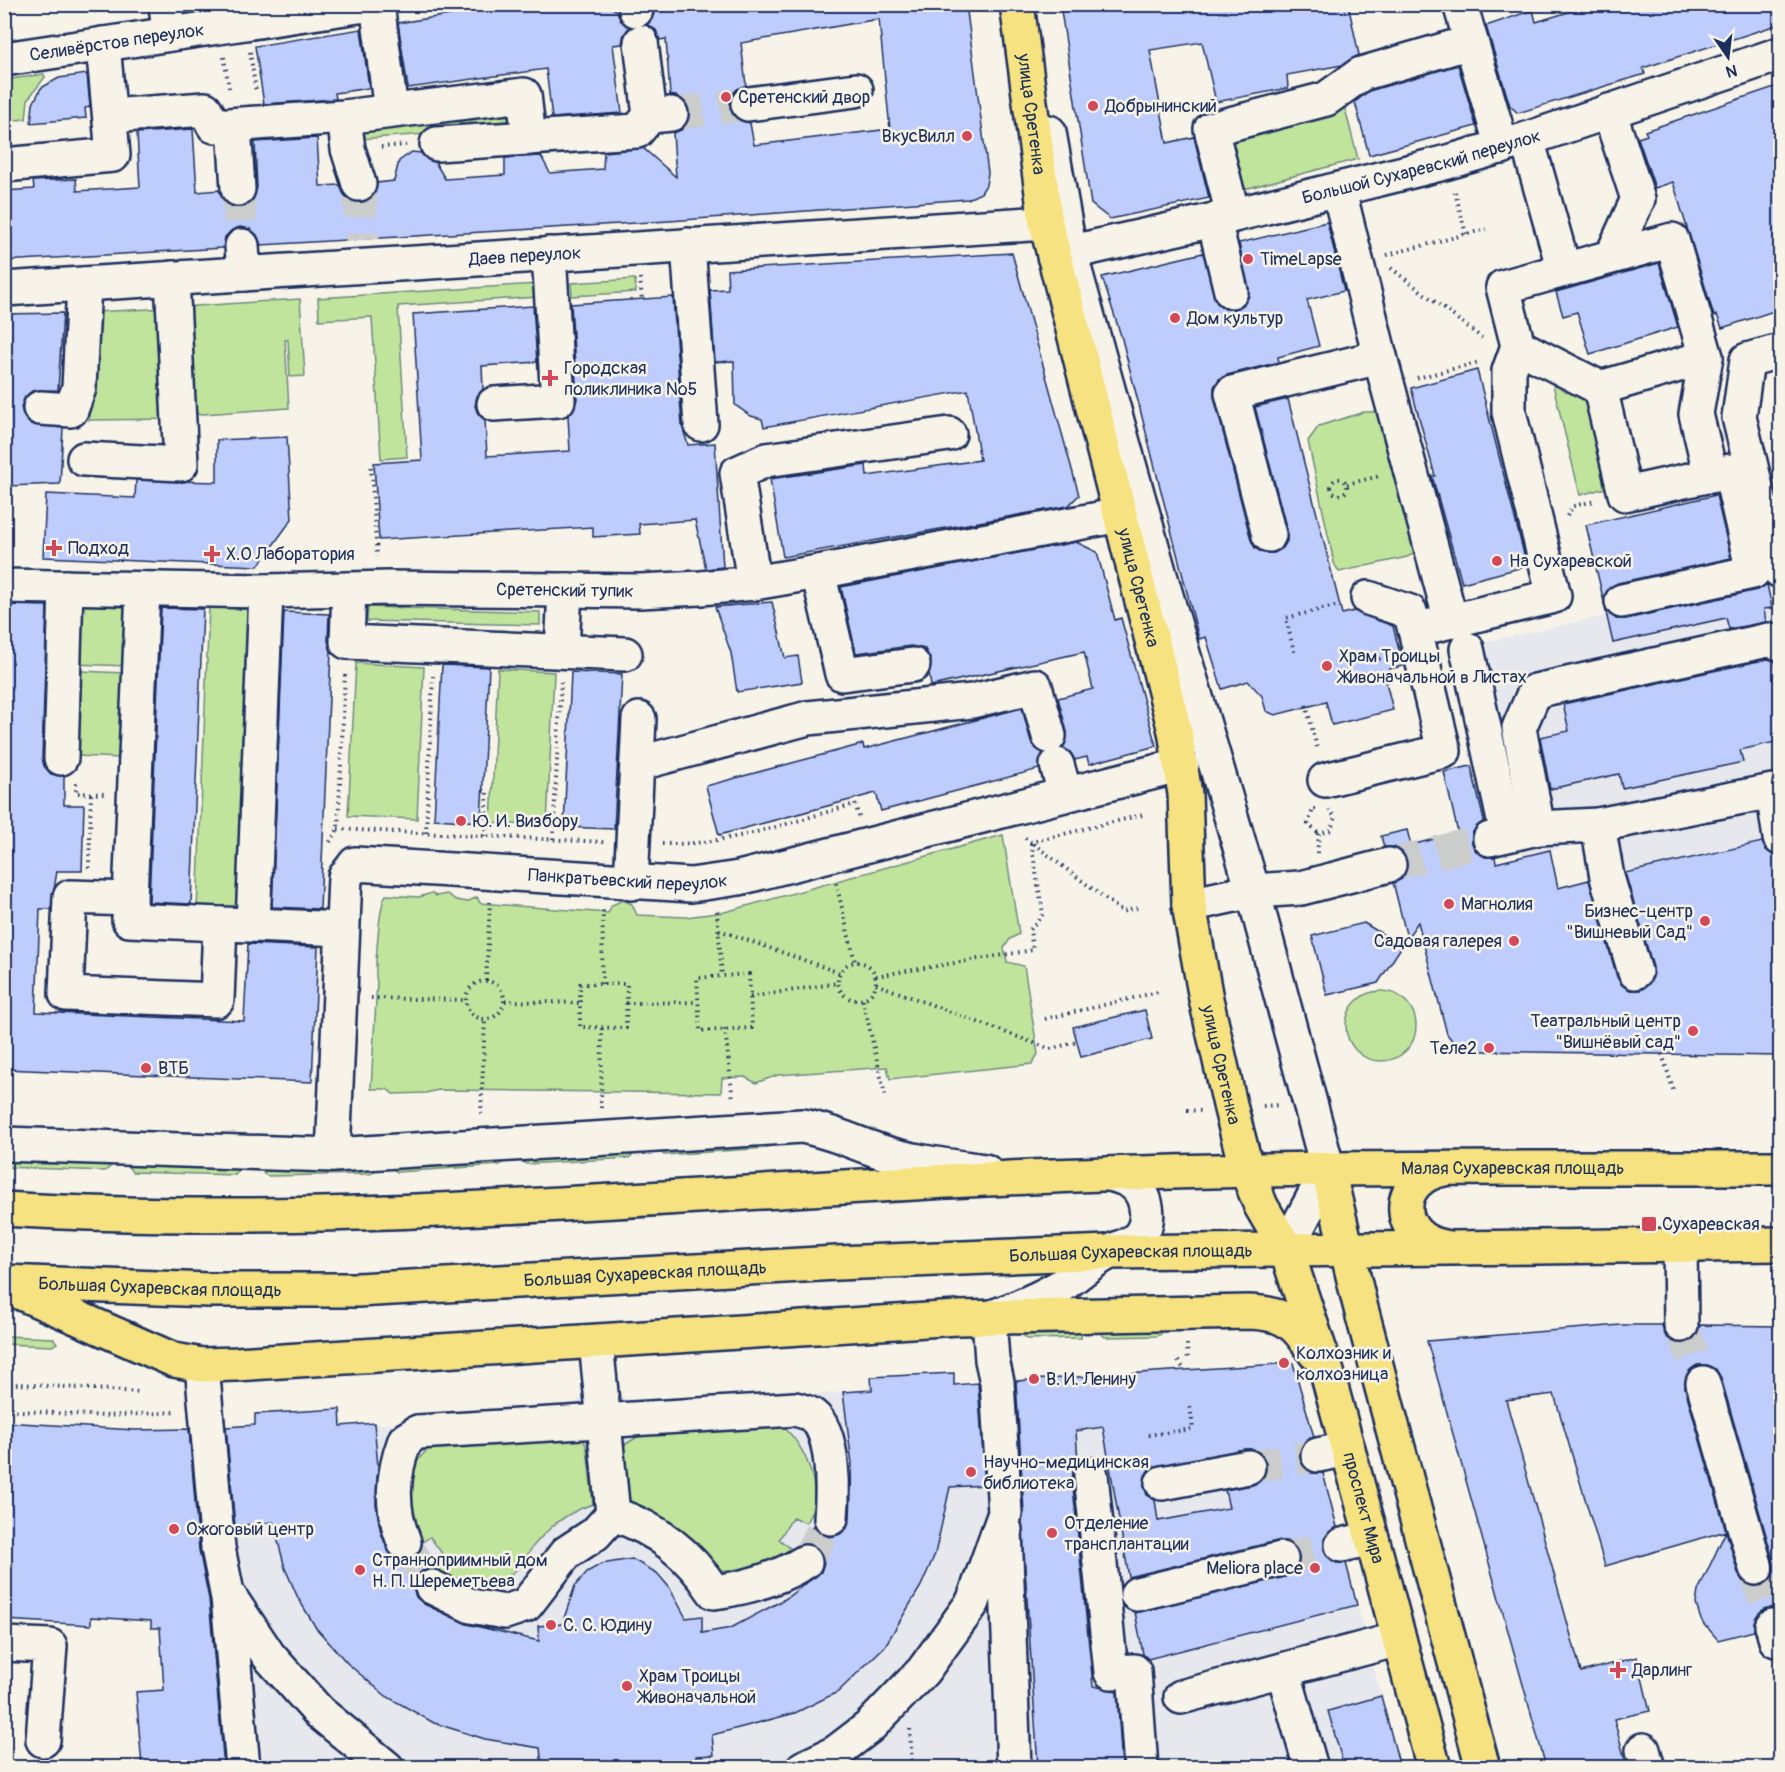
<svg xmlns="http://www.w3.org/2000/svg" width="1785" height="1772" font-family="Pangolin,sans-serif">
<rect width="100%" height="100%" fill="#f7f3e8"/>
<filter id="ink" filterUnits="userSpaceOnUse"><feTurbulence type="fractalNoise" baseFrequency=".0167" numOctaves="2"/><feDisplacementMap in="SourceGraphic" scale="12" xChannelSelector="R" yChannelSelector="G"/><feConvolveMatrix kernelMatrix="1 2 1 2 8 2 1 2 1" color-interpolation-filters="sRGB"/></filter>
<g filter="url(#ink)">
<!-- built -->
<path fill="#e6e8ee" d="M1766,581l10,45h4v212l-191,42 -8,-36 -56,12 -45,-213z
M1293,1363l107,404h-1258l-6,-75 28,-3 -4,-61h-9l-16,-198 120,-5v-11l85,-5 2,17 236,-12v-15l47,-2 2,13 244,-20v-13l83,-4 1,11z"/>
<!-- green -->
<path fill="#c1e49d" stroke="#6e8a7e" stroke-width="1.5" d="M44,74l1,3 -17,22 -2,20 -21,2v-41z
M1343,101l15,58 -121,32 -15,-58z
M516,103l3,24 -159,12 -2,-17z
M635,279l1,13 -64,4 -1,-13z
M537,284l1,13 -140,9 9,151 -26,2 -9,-142 -53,3 -1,-22z
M300,299l5,77 -15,1 -2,-37h-3l4,68 -100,7 -7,-108z
M167,308l7,111 -85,1 7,-108z
M1553,385l34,12 22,90 -29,8z
M1364,412h14l7,11 32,129 -10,5 -68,15 -5,-9 -26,-122 11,-15z
M76,605l55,2 -2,59 -55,-2z
M209,607l48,3 -13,303 -47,-2z
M368,607l172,5v13l-173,-4z
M356,663l68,4 -7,152 -69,-3z
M498,669l56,3 -7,154 -56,-3z
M81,671l42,2 -4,85 -42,-2z
M1003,835l16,99 -9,5 -6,9 3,14 17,4 14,88 -6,10 -142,15 -3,-12 -109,8 -22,8 -11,-6 -23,1 -1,15 -283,-3 -12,3 -33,1 -6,-5h-16l6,-107c-3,-8 2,-79 9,-87l33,2 13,-4 4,3 11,-2 9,6 11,2 10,-5 3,6 128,10 4,-8 11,-5 9,4 5,11 49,2 39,-5z
M1346 1026a35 35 0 1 1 70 0a35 35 0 1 1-70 0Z
M771,1143l-4,5 -103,7 -4,-4z
M633,1150v5l-4,3 -103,6 -4,-3 1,-3z
M5,1158l103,5 2,4 -5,4 -100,-4z
M504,1161l-4,4 -103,7 -4,-3v-3z
M131,1164l109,4v2l-5,5 -103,-3 -3,-4z
M374,1167v5l-4,2 -103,2 -4,-3 2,-4z
M1161,1329v5l-4,2 -52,1 -4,-3v-3z
M1082,1331l-1,7 -54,1 -4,-4v-3z
M5,1336l48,2 4,5 -5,3 -47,-2z
M781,1425c26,21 44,68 25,98l-13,-6 -14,22 11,9 -7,13c-23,7 -55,21 -75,0 -9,-9 -13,-20 -24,-29 -16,-12 -37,-16 -56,-22l-4,-65 22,-13z
M575,1438l9,3 3,7 6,56c-23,7 -42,21 -57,39 -7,7 -10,16 -16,23 -22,24 -49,19 -77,10l-8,-13 9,-7 -14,-19 -9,6c-22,-25 -18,-76 10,-96z"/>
<!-- building -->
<path fill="#becdfd" stroke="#1b2f5e" stroke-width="1.5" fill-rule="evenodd" d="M522,4h85l11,8 2,8 10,7 -6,7 -2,10 -9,1 9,68 -70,5 -6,-49 -138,19 -10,-65z
M655,4h311l22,169 -2,12 -5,8 -13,6 -299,22 -408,24 -4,-10 -7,-6 -10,-2 -8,3 -7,7 -2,11 -219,13v-70l30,-2 -1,-8 43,-2 1,12 63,-4 -3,-54 56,-4 4,63 22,-2 4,10 6,5 10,3 10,-4 8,-16 -2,-46 62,-4 3,48 20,-1 6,12 10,5h9l7,-5 5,-14 17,-2 5,-20 13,-9 9,1 7,7 7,2 10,17 60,-4v-17l36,-2 9,17 53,-4 1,-17 39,-4 33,29 -3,-44 8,-3 7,-8 2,-10 -3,-8 -8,-7 -9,-2 -4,-56 -6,1 -4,-10 -9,-5 5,-6zM879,19l11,110 -136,16 -4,-22 -9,-2 -7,-5 -5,-10 2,-10 5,-6 10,-5 -5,-42z
M1060,4h288l11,51 -17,10 -55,10 1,13 -72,14 -14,-60 -52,8 17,93 27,-6 15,61 -99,21 -19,-15z
M1595,4h185v20l-137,44 2,6 -127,39 -8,-7 -24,-80 47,-16 3,12z
M361,29l8,59 -34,5 1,6 -72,5 -9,-58z
M1458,65l18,61 -107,29 -14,-53 14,-11z
M87,74l3,33 -5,1 1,10 -55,5 2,-19 8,-16 18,-10z
M1780,85v224l-58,19 -5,-13 -3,1 -41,-134 -18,6 -17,-50 9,-3 -2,-4z
M1327,222l17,69 -37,9 12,46 -41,11 1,5 -52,13 -8,4 -5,8v10l37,143 4,8 8,5h11l9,-5 4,-7v-10l-32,-124 33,-8 54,215 12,-3 39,15 10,40 -14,3 2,12 -5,1 7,28 -61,15 -6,-23 -51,13 -9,-4 -4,-15 -14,-15 -26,8 -16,-52 -7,2 -77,-300 -20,-62 101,-24 14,50 8,6h11l8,-5 5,-8 -10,-53z
M1012,253l67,242 -11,11 -285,51 -13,-78 96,-14 1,11 113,-16 -12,-70 -204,37 -2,-8 -11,-3 -16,-11 -1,-44 -19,1 -5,-72 18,-1 -1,-19z
M1659,263l19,64 -88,27 -13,-42 -14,4 -7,-24z
M673,297l9,129 6,19 27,-2 8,124 -17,2 -11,-49 -56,4 1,10 -47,3v-10l-214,13 -5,-77 48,-3 -9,-146 120,-8 4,56 -55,4 1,23 -6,7 -2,10 3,8 7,6 2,36 83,-5 -2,-35 6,-7 3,-10 -6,-95z
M63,313l-5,77 -26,1 -7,6 -4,10 3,10 6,7 33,4 -3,56 -53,2 -3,-172z
M1477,370l50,196 -65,17 -30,-107h3l-24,-88z
M287,437l5,82 -34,47 -215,-9 3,-63 89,4 1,-18 81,2v-42z
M1716,495l15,63 -113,25 -9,5 -5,14 -18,-77z
M1076,542l21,10 18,68 6,-2 35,128 -67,18 -2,-7 -12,3 -5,-8 -7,-4 4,-16 -9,-34 35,-9 -9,-37 -153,34 -2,-12 2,-12 -6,-13 -14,-3 -55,7 -15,-66z
M1767,584l5,24 -8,1 2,13 -37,7 -3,-11 -113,25 -8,-35 11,11h10l131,-29z
M772,602l13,56 13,-2 4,26 -65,10 -6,-39 -16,-46z
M5,605l42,1 -5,152 2,8 7,8 13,2v29h20l-2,66h-25l-6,38h-11l-4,103 208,9 4,-77 70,3 -6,135 -308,-13z
M161,608l42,1 -12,295 -42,-2z
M284,612l45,2 -1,27 3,10 -11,258 -48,-2z
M1768,659l7,2 5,27v53l-40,9 3,12 -121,26 -3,-14 -69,15 -10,-52 29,-6 -6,-27z
M442,665l47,2 -8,155 -47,-3z
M571,672l51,2 -8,155 -50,-2z
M1022,708l9,34 12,11 -4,16 -158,42 -5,-18 -157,42 -13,-49 157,-42 1,5z
M1471,766l13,55 -7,5 -5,8v9l4,8 9,6h10l1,6 54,-13 8,38 31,-8 28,97 5,8 8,5h10l8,-5 5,-8v-10l-28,-94 137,-31 4,8 14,6v200l-302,-5h-10l-15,-9 -6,-8 -29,-112 -11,16 -13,-52 -1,-3 9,-4 5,-8v-11l-4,-8 -8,-5h-11l-3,-11 26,-6 4,15 47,-12 -14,-61z
M1364,923l38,23 -24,37 -51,12 -15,-59z
M1145,1010l7,29 -71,18 -8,-30z
M1621,1325h41l3,10 7,7 9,2 10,-3 7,-7 2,-9 80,1v284l-14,-2 -7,5 -5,8v10l-36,9 -17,-20 -5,-16 2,-13 28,-60 12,42 5,9 9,4h10l8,-5 4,-9v-9l-53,-185 -5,-9 -9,-4h-10l-7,5 -5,8v10l41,143 -121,35 -51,-172 -48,6 75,272 56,-15 13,54 -36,8 13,48h-81l-119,-426z
M1293,1363l21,74 -8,4 -6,7v11l4,8 7,6h12l14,54 -8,5 -5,7v11l4,7 8,6h10l11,42 -209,54 -5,-5 -8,-42 150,-35 8,-4 6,-8v-11l-5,-8 -7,-5h-10l-148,36 -26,-150 -27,4 2,31 -6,15 21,209 24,5 5,76h-84l-16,-245 2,-10 -8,-131zM1245,1449h9l8,5 4,9v10l-5,8 -9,4 -27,5 4,18 -71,13 -3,-21 -8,-5 -3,-9 1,-10 5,-8z
M954,1373v12l24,-2 7,102 -35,2 -15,67 -14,32 -36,60 -47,46 -43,21 -83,22 2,20 -18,1 1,11h-155l-2,-19 -55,-9 -51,-16 -48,-27 -38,-32 -32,-36 -18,-30 -13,-30 -12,-46 -38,4 -9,-99 29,-2v-11l85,-5 1,17 33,-3 4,44 -2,37 5,29 10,23 9,4 11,-1 10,-11 12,21 -11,2 -7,8 -2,9 3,9 8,7 43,20 72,17 -1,-15 24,-2 13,-38 12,-14 14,-8 31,-5 25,14 12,14 17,31 16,-2v17l29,-5 54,-29 36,-27 3,-10 -3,-10 -7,-6 -12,-2 12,-20 6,9 9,4 11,-3 7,-6 3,-9 2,-55 -9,-72 29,-2 -1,-13z
M4,1422l131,8 54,-1 10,121 10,49 15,168h-82l-6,-75 28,-2 -4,-62h-9v-7l-60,-4v8l-87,-5z
M1381,1696l19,71h-56l-16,-56z"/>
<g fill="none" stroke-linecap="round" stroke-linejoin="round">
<!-- minor-tunnel -->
<path stroke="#cbcccc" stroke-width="33" stroke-dasharray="33 16" stroke-linecap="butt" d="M671,114l77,-10
M359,184l3,56
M238,189l4,57
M1389,865l101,-26
M1681,1325l22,58
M1248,1467l70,-12
M404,1542l28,45
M1281,1559l61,-14
M805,1562l26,-44
M1756,1568l16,58"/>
<!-- minor casing -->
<g stroke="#1b2f5e" stroke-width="38">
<g id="minor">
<path d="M166,4l3,30"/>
<path d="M377,4l14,107"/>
<path d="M636,4v6"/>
<path d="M1460,4l42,143"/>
<path d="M641,42l9,74 21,-2"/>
<path id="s1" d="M4,59l368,-55"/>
<path d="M748,104l108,-14"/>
<path d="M1609,111l29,88 -26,57"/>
<path d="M110,116l95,-7 9,17 130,-9 180,-22 5,43"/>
<path d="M344,117l4,32 11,35"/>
<path d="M234,125l4,64"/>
<path d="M1049,132l21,121 90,322 93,316 75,279 -42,79"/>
<path d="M1527,139l37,131"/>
<path d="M437,144l200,-13 13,-15"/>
<path d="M4,165l109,-10 -10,-111"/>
<path d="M1233,215l-22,-86 115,-30 35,-25 110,-32"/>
<path d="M1214,220l17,71"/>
<path d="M688,245l13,179"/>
<path d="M242,246l2,28"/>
<path id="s2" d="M1054,256l160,-36 234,-58 79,-23 253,-85"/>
<path id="s3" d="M4,289l1042,-66"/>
<path d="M1518,346l82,42 25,106 105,-23 23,101 -131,29"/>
<path d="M1780,351l-33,9 -8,57 36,148 5,6"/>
<path d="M1380,357l71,264 103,-25 -45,-184v-41l9,-25 -15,-59 169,-47 34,117 -10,57 15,62"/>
<path d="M1600,388l106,-31"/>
<path d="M494,404l64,-4 -9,-146"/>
<path d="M40,408l31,2 8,-22 5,-104"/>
<path d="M84,459l97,5 -9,-186"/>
<path d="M1269,535l-37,-142 148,-36 -41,-166"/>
<path d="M818,572l24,102 71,-9"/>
<path d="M754,583l-17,-110 29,-13 183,-26"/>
<path id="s4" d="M4,586l262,5 123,-3 251,3 61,-3 53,-5 64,-11 302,-57"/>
<path d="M143,589l-13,310 -60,-2 -4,97 151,6 3,-76 33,1"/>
<path d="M349,589l-2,53 278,12"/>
<path d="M266,591l-13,334 89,4"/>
<path d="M1368,598l42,14 5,18"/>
<path d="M1467,649l40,185"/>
<path d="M562,651l3,-61"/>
<path d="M61,758l5,-171"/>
<path d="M637,764l171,-46 164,-17 63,-15 14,50"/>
<path d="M1057,765l8,28"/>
<path d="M1325,780l119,-29 -29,-121 36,-9"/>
<path d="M1598,825l9,52 28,95"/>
<path d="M1538,828l-19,-100 16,-37 233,-51 12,3"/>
<path d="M1490,839l48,-11 60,-3 175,-34 7,47"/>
<path d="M631,883l8,-164"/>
<path d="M130,899l-1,21 91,4"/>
<path d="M1189,905l64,-14 48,-3 88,-23"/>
<path d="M4,1144l329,11 469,-29c28,5 48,15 74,24 35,12 73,16 109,21"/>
<path id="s5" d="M333,1155l12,-278 10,-13 336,21 48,-7 443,-113"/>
<path d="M1680,1244l1,81"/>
<path d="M202,1365l16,183 9,45 42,63 50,56 68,56"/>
<path d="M1703,1383l53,185"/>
<path d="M1318,1455l30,-6"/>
<path d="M1091,1475l20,197 23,-1 7,97"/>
<path d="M1162,1483l86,-16"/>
<path d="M613,1514c44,15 75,38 101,78 32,-4 63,-13 91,-30"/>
<path d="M1005,1530l9,238"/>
<path d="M404,1542c-14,-35 -12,-67 1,-102l13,-8 377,-23c6,2 14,3 18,7 22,17 20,77 18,102"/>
<path d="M1342,1545l30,-7"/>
<path d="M432,1587l39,19 34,6 21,-7 40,-52 29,-19 18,-20 -17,-172"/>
<path d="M1137,1594l144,-35"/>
<path d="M228,1597l15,171"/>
<path d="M1772,1626l4,14 4,-1"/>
<path d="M4,1644l46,2 -7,94"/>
<path d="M1283,1670l28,98"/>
<path d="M1181,1697l218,-58"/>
<path d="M1643,1750l5,18"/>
<path d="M803,1768l32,-15 34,-26 54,-56 50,-69 32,-89 -8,-131 -5,-22 -3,-42c26,-9 49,-18 72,-32 15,-10 28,-23 45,-32 13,-8 25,-7 35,-20 7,-10 7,-24 3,-35 -6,-17 -20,-22 -36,-25"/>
</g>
</g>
<!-- major casing -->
<g stroke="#1b2f5e" stroke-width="38">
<g id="major">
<path id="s6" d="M1017,4l29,219 129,508 10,63 4,111 17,94 25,110 16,62 14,35 25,43 41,123 107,396"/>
<path d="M1444,1169c-51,9 -51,69 0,78"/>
<path d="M1328,1170l31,131 124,467"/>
<path id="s7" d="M4,1209c343,21 684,-17 1026,-32 250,-11 501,-9 750,-9"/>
<path id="s8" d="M4,1282l205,8h148l480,-27 272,-11 671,-8"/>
<path d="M12,1289l162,71 28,5 34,-1 722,-46 291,-6c36,1 47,11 66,41"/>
</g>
</g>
<!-- path -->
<path stroke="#1b2f5e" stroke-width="4" stroke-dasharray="1.5 4.5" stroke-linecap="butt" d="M250,52l6,40
M224,57l5,31
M381,147l25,-2
M1455,192l11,42
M1387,255l99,-26
M1391,268l91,70
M640,278l2,21
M1417,378l63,-16
M371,467l6,90
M1331 487a8 8 0 1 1 16 0a8 8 0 1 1-16 0Z
M1347,484l33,-8
M1567,516l6,-10 22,-5
M1294,652l-8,-34 53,-13
M1379,659l11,-3
M1306,705l12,46
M76,783v10l28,1
M483,791h4l-2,45
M1316,809h-3l-5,15 11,10
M338,829l266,13
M426,833l7,-157
M1025,838l6,4 115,-28
M553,839l8,-157
M330,842l8,-13 7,-156
M662,844c66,2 131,-23 193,-40l4,13
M1317,853l2,-19 12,-4 4,-13 -6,-7
M89,868l2,-75
M836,883l19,79
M717,911l5,65
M719,930l121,43
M838 981a19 19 0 1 1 38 0a19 19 0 1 1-38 0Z
M749,974l3,54 -52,3 -3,-53z
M876,976l157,-26 -3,-20 13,-16 -12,-72 92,70 14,-4
M466 1000a19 19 0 1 1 38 0a19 19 0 1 1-38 0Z
M486,981l4,-79
M580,984h47l-1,44 -46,-1z
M602,984l1,-75
M876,984l174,65 27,-7
M750,997l88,-14
M371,998l95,2
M863,1000l22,95
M505,1001l75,2
M626,1003l72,-1
M1045,1019l113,-27
M725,1029l8,71
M1662,1054l12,38
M1263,1106l16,-1
M601,1108l1,-81
M1187,1110l14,1
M481,1114l4,-95
M1187,1344l1,17
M1178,1361l6,8
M4,1383l136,9
M4,1410l101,6 70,-4
M1148,1435l45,-6 -3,-24
M910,1729l2,39"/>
<!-- minor -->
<use href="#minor" stroke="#f7f3e8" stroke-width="33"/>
<!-- major -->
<use href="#major" stroke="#f6e281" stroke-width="33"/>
</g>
</g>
<!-- markers -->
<g fill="#d1495b" stroke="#f7f3e8" stroke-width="2">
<circle cx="726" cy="97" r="6"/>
<circle cx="1093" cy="106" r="6"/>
<circle cx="967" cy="136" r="6"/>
<circle cx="1248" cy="259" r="6"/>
<circle cx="1175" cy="318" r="6"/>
<path d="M547 369h6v6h6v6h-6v6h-6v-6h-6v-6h6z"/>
<path d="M51 539h6v6h6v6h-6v6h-6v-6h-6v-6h6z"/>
<path d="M209 545h6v6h6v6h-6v6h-6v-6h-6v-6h6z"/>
<circle cx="1497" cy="561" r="6"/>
<circle cx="1327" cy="666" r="6"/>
<circle cx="461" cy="821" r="6"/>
<circle cx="1449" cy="904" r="6"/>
<circle cx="1705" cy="921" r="6"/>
<circle cx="1514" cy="941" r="6"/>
<circle cx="1693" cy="1031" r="6"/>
<circle cx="1489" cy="1048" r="6"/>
<circle cx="146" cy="1068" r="6"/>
<rect x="1641" y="1216" width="16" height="16" rx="3"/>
<circle cx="1284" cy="1363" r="6"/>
<circle cx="1034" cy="1379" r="6"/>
<circle cx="971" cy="1472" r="6"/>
<circle cx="174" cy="1529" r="6"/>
<circle cx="1052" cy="1533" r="6"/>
<circle cx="1315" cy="1568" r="6"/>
<circle cx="360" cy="1570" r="6"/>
<circle cx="551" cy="1625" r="6"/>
<path d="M1615 1661h6v6h6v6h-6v6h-6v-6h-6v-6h6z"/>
<circle cx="627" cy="1686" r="6"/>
</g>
<g text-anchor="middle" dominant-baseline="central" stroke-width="5" stroke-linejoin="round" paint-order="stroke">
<!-- street labels -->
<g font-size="18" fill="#1b2f5e" stroke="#f7f3e8">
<text stroke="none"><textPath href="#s1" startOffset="114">Селивёрстов переулок</textPath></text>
<text stroke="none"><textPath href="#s6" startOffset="111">улица Сретенка</textPath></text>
<text stroke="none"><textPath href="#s2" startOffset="378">Большой Сухаревский переулок</textPath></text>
<text stroke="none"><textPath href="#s3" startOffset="522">Даев переулок</textPath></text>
<text stroke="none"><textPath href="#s6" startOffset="597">улица Сретенка</textPath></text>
<text stroke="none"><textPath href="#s4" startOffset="561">Сретенский тупик</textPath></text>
<text stroke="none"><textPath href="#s5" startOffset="568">Панкратьевский переулок</textPath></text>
<text stroke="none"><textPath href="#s6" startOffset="1083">улица Сретенка</textPath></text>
<text stroke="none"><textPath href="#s7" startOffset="1510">Малая Сухаревская площадь</textPath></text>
<text stroke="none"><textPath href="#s8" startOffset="1128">Большая Сухаревская площадь</textPath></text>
<text stroke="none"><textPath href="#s8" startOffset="642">Большая Сухаревская площадь</textPath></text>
<text stroke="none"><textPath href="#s8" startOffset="156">Большая Сухаревская площадь</textPath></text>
<text stroke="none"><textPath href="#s6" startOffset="1550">проспект Мира</textPath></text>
</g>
<!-- poi labels -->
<g font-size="18" fill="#1b2f5e" stroke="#f7f3e8" text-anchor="start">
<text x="738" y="97">Сретенский двор</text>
<text x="1105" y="106">Добрынинский</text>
<text x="955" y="136" text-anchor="end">ВкусВилл</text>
<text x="1260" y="259">TimeLapse</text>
<text x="1187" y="318">Дом культур</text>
<text x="564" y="368">Городская<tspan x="564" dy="21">поликлиника №5</tspan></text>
<text x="68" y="548">Подход</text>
<text x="226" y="554">X.O Лаборатория</text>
<text x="1509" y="561">На Сухаревской</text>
<text x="1339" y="656">Храм Троицы<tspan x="1339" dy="21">Живоначальной в Листах</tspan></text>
<text x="473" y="821">Ю. И. Визбору</text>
<text x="1461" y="904">Магнолия</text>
<text x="1693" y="911" text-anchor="end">Бизнес-центр<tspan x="1693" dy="21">"Вишневый Сад"</tspan></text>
<text x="1502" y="941" text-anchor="end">Садовая галерея</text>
<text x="1681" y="1021" text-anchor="end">Театральный центр<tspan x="1681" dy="21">"Вишнёвый сад"</tspan></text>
<text x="1477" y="1048" text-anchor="end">Теле2</text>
<text x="158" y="1068">ВТБ</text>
<text x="1662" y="1224">Сухаревская</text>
<text x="1296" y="1353">Колхозник и<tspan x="1296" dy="21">колхозница</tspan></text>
<text x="1046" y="1379">В. И. Ленину</text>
<text x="983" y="1462">Научно-медицинская<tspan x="983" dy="21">библиотека</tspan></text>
<text x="1064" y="1523">Отделение<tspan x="1064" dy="21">трансплантации</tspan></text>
<text x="186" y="1529">Ожоговый центр</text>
<text x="372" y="1560">Странноприимный дом<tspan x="372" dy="21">Н. П. Шереметьева</tspan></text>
<text x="1303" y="1568" text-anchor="end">Meliora place</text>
<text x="563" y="1625">С. С. Юдину</text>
<text x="1632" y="1670">Дарлинг</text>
<text x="639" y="1676">Храм Троицы<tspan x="639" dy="21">Живоначальной</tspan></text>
</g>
</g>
<!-- margin -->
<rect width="1785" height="1772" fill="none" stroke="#f7f3e8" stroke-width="24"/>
<rect x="12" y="12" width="1761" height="1748" fill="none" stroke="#1b2f5e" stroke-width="2" filter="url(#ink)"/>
<!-- north arrow -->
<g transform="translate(1728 57) rotate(166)" stroke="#f7f3e8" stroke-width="4.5" paint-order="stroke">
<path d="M0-4.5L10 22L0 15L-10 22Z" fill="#1b2f5e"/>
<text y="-9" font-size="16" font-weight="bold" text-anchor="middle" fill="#1b2f5e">N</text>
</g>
</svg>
